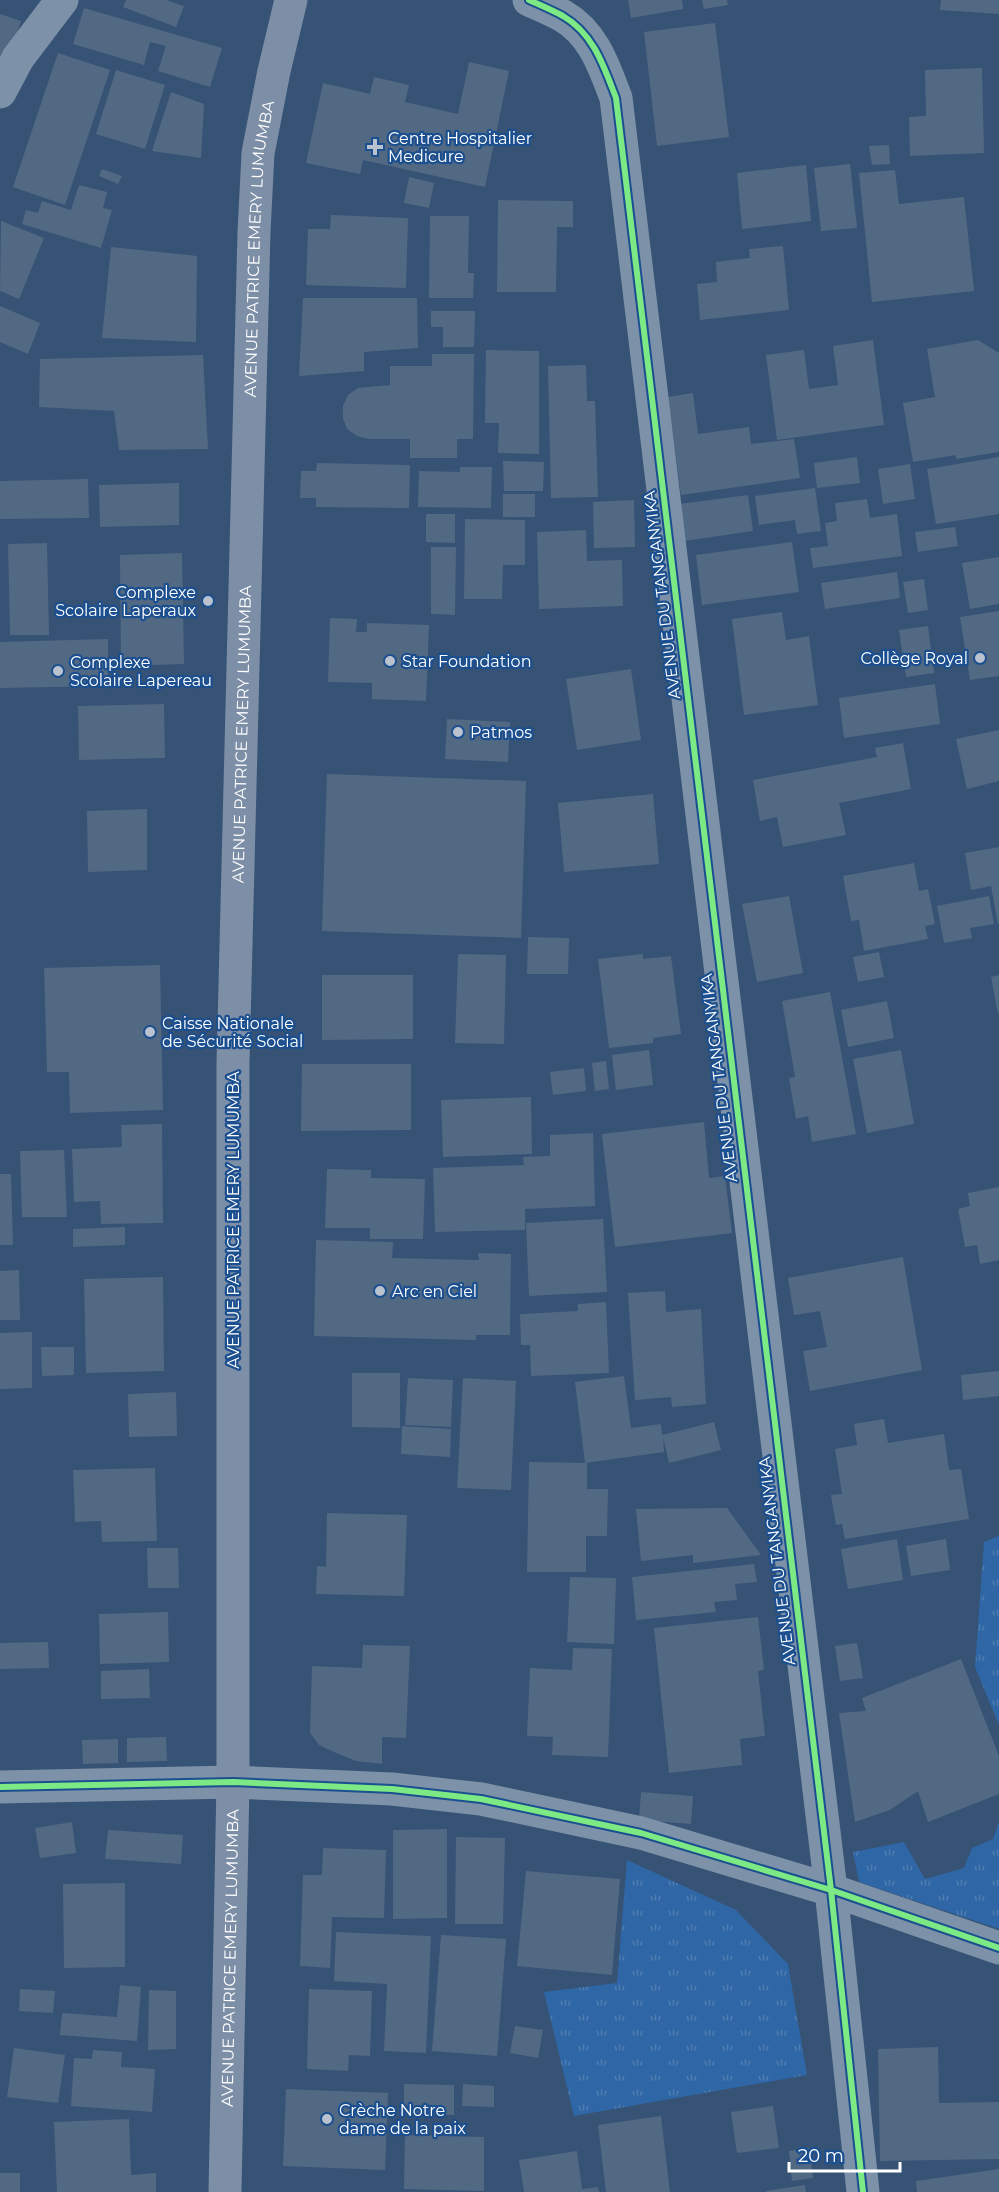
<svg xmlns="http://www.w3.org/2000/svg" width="999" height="2192" font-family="Montserrat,sans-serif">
<defs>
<pattern id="park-tufts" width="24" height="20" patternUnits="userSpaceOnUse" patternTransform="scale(1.5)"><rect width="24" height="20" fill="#2f66a5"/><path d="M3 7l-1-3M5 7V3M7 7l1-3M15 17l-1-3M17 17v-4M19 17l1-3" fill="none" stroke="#4e7db2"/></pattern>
</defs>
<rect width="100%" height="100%" fill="#365274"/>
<!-- park -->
<path fill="url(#park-tufts)" d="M999,1536v189l-24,-58 9,-125z
M999,1822v107l-140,-47 -6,-30 51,-10 21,37 39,-11 8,-20 21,-9z
M627,1860l109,50 52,54 19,111 -233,41 -30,-124 73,-9z"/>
<!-- building -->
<path fill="#526984" d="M126,0h40l18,6 -8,21 -53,-20z
M628,0h54l1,9 -52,9z
M702,0h25l1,5 -24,4z
M941,0h58v14l-59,-4z
M84,8l138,40 -12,39 -52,-16 8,-25 -16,-4 -6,23 -71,-21z
M0,14l21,7 -17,49 -4,-2z
M715,23l14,114 -72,9 -13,-114z
M58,53l52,17 -45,135 -52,-18z
M469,62l40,9 -24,116 -122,-27 -3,14 -54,-11 17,-80 47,11 4,-17 35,8 -4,17 53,12z
M982,68l2,85 -74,3 -1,-39 17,-1 -1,-46z
M116,70l49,15 -20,64 -49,-15z
M171,92l33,12 -3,54 -49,-7z
M889,145l1,19 -18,1 -3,-19z
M850,164l7,64 -36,3 -7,-63z
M806,165l5,56 -69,8 -5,-56z
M102,169l20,7 -4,8 -19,-8z
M895,170l4,34 65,-7 10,94 -102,11 -13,-129z
M409,177l25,6 -5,25 -25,-5z
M79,185l28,7 -4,16 9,2 -11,38 -79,-24 4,-14 12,3 4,-12 29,9z
M498,200l75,1v26h-16l-1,65h-59z
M331,215l77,3 -2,70 -100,-3 2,-56h22z
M430,216h39l-1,57h6l-1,25h-44z
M1,221l43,17 -25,61 -19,-8z
M783,246l6,64 -89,10 -3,-36 20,-2 -1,-20 34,-4 -1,-9z
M111,247l86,9 -1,86 -94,-4z
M303,298h114l1,50 -54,4v19l-65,5z
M0,306l40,17 -12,31 -28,-12z
M431,311h44l-1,36h-31v-20h-12z
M873,340l11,85 -107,15 -11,-85 38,-5 5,39 29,-4 -5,-39z
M978,340l21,13v99l-43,7v-4l-43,7 -10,-59 32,-6 -8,-48z
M486,350l53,1v103l-41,-1 1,-30h-14z
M432,354h42l-1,85h-16v19h-47v-19h-41l-12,-3 -10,-7 -4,-11v-12l5,-11 10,-7 32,-3v-19h42z
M203,355l5,94 -89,1 -5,-39 -75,-4 1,-48z
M586,365l1,36h8l3,96 -47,1 -3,-132z
M693,393l5,41 51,-7 2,17 43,-5 6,39 -119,17 -13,-98z
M857,457l3,26 -43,5 -3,-25z
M999,457v57l-63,10 -9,-55z
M503,461l41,1 -1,29h-39z
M317,463l93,2 -1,43 -93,-1v-9h-16l1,-27h15z
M910,464l5,35 -32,5 -5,-35z
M460,467h32l-1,41 -73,-1 1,-36 41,1z
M88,479l1,39 -89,1v-38z
M179,483v42l-79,2 -1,-42z
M815,488l6,43 -24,3 -2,-14 -36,5 -4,-29z
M503,494h32v23h-32z
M748,495l5,36 -69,10 -5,-37z
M867,499l3,19 27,-4 5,42 -89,12 -3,-20 18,-2 -3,-23 12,-2 -2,-18z
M634,500l1,47 -41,1 -1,-46z
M426,514h29v29l-29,-1z
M465,519l60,1v45h-22l-1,34h-38z
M955,527l3,19 -40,6 -3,-20z
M586,530l1,31 35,-1 1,46 -84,3 -2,-77z
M792,542l7,50 -97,13 -6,-50z
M47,543l2,92h-39l-2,-91z
M431,547h25l-1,68 -24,-1z
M182,553l2,111 -63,2 -1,-111z
M999,557v47l-29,5 -8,-46z
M897,572l3,26 -75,11 -4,-26z
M924,579l4,31 -20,3 -5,-31z
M999,611v65l-29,4 -10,-63z
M782,612l4,28 23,-4 9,69 -74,10 -12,-96z
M330,618l27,1 -1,13h11v-9l62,2 -3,76 -54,-2v-16l-44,-1z
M928,626l6,47 -28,4 -7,-47z
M108,639v47l-108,2v-46z
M631,669l10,71 -64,10 -11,-71z
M935,684l5,40 -96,14 -5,-40z
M164,704l1,54 -86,2 -1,-54z
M447,719l63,3 -2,40 -63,-3z
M999,730v51l-32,8 -11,-50z
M903,743l8,46 -72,14 7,32 -63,12 -6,-30 -17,4 -7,-41 124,-23 -2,-9z
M327,774l199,7 -5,157 -199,-7z
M653,794l6,70 -95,8 -6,-69z
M147,809v61l-59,2 -1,-61z
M999,847v77h-1l-7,-38 -20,4 -6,-37z
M914,863l5,28 9,-2 7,35 -10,2 3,13 -64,12 -5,-31 -8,1 -8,-45z
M789,896l14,77 -46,9 -15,-78z
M989,896l5,28 -24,4 2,10 -28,5 -7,-37z
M528,937l41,1 -1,36h-41z
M879,952l5,25 -26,5 -5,-25z
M458,954l48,1 -2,89 -49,-1z
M643,954v5l28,-3 10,78 -28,4v5l-44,5 -11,-89z
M160,965l3,145 -93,3 -1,-41h-22l-3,-104z
M322,975h91v64l-91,1z
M999,975v38l-1,1 -7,-37z
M830,992l26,142 -44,8 -4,-26 -12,3 -7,-41 6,-1 -13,-76z
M887,1001l7,37 -46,9 -7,-37z
M649,1050l4,35 -37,5 -4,-35z
M901,1050l13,74 -47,9 -14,-74z
M606,1061l3,28 -14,2 -3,-28z
M302,1064h109v66l-110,1z
M584,1068l2,23 -33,4 -3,-23z
M531,1097l1,57 -89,3 -2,-57z
M704,1122l5,56 16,-2 7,57 -117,14 -13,-113z
M162,1124l1,99 -62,1 -1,-23 -26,1 -2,-53 50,-2 -1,-22z
M593,1133l2,73 -70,3v21l-90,2 -2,-64 91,-3 -1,-8 27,-1v-21z
M64,1150l3,67h-45l-2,-66z
M327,1169l44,1v8l54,1 -2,60h-53v-11h-45z
M0,1174h11l2,71h-13z
M999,1187v73l-19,4 -3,-19 -12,2 -7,-38 12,-3 -2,-13z
M603,1219l4,73 -78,4 -3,-73z
M125,1227v18l-52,2v-18z
M316,1240l77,2 -1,16 87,2 -1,-7 33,1 -1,81h-34v5l-162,-4z
M903,1257l19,113 -112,21 -7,-40 24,-4 -7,-36 -26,4 -6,-37z
M19,1270l1,50h-20v-49z
M163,1277l1,94 -78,2 -2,-94z
M665,1291l1,21 35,-3 5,95 -34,3 -1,-10 -36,3 -7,-107z
M606,1302l3,71 -78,3 -1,-31h-9l-1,-31 58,-3v-7z
M32,1332v56l-32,1v-56z
M41,1347h33v28l-32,1z
M999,1371v25l-36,4 -2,-25z
M352,1373h48v55l-48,-1z
M624,1376l7,52 30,-4 1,11 52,-13 7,28 -52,13 -6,-26 1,15 -79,11 -10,-81z
M408,1378l45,2 -2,47 -46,-2z
M463,1378l53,3 -5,109 -54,-2z
M176,1392l1,44 -48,1 -1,-43z
M884,1419l4,24 56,-9 5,36 12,-1 8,50 -124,20 -3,-15 -6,1 -5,-30 11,-1 -7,-45 22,-4 -3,-21z
M402,1426l49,3 -1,28 -49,-3z
M529,1462l58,1v26h21l-1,47h-21v36h-59z
M155,1468l2,73 -55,1 -1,-21 -26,1 -2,-52z
M727,1508l34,47 -68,8v-8l-52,6 -5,-52z
M327,1513l80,2 -3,81 -88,-2 1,-28 9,1z
M897,1539l6,41 -55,9 -7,-40z
M946,1539l4,31 -39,6 -5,-30z
M147,1548h31l1,40h-31z
M754,1564l3,18 -22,2 2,16 -23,2 2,10 -80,8 -4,-43z
M570,1577l46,1 -2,66 -47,-2z
M168,1612l1,50 -69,2 -1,-50z
M758,1617l6,53 -6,1 7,65 -25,3 2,26 -73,8 -15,-145z
M48,1642l1,26 -49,1v-26z
M857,1643l6,35 -23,3 -5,-35z
M363,1645l47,1 -4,92 -24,-1v27l-26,-3 -22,-9 -15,-7 -9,-12 2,-67 50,2z
M573,1648l39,1 -4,108 -56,-2 1,-18 -26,-1 3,-68 42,2z
M961,1659l38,97v38l-71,28 -10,-31 -28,19 -35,12 -16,-109 27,-2 -4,-13z
M149,1669l1,29 -49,1v-28z
M166,1737l1,24 -40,1v-24z
M118,1739v24l-35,1 -1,-24z
M641,1792l52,4 -2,28 -52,-4z
M72,1822l4,31 -36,5 -5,-30z
M447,1829v89l-54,1v-89z
M108,1830l75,5 -2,29 -76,-5z
M456,1837l49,1 -2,86h-48z
M323,1848l63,2 -2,68 -52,-1 -2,51 -30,-2 3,-91h19z
M526,1871l94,8 -8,96 -95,-9z
M125,1883v84l-61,1 -1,-84z
M336,1932l95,4 -5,117 -42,-2 3,-67 -53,-3z
M441,1935l65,4 -9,117 -65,-5z
M120,1985l21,2 -4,54 -77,-6 2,-22 55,4z
M20,1989l35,2 -2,22 -34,-2z
M309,1989l63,2 -2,65 -21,-1 -1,16 -41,-2z
M149,1990l27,1v58l-28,1z
M515,2026l28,4 -5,28 -28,-5z
M938,2047l1,56 60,-1v57l-119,2 -2,-112z
M14,2048l51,7 -7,48 -51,-6z
M93,2050l29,2 -1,15 34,2 -3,43 -81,-6 3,-48 18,1z
M404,2084l50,1v30l-50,-1z
M463,2084l31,2v21l-32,-1z
M286,2089l102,4 -3,77 -102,-4z
M773,2106l6,42 -42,5 -6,-41z
M661,2116l9,76h-64l-8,-67z
M129,2119l2,56 25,-2v19h-99l-3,-70z
M405,2135l79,2v54l-80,-2z
M809,2148l4,30 -21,3 -3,-30z
M577,2151l5,38 16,-2 1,5h-75l-5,-32z
M999,2169v23h-82l-1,-11z
M0,2173h20v19h-20z
M805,2185l1,7h-40v-1z"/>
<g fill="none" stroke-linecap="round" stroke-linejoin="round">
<!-- minor -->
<path stroke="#7d92a8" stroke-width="33" d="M529,0c11,5 23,10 34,16 31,18 41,51 53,82l215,1792 32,302
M0,92l18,-34 44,-58
M0,1787l233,-5 159,7 89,10 160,34 190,57 168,58"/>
<!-- primary -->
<path stroke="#7d8ea7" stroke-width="33" id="s1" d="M225,2192l8,-410v-719l21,-831 4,-79 16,-82 17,-71"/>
<!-- cycleway casing -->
<g stroke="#1b4f8f" stroke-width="10">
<path id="cycleway" d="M529,0c11,5 23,10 34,16 31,18 41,51 53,82l215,1792 32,302
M0,1787l233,-5 159,7 89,10 160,34 190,57 168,58"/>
</g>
<!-- cycleway -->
<use href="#cycleway" stroke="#7ce984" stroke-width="6"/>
</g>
<!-- markers -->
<g fill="#b9c2ce" stroke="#1b4f8f" stroke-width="2">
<path d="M372 138h6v6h6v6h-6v6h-6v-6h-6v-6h6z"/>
<circle cx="208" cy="601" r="6"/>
<circle cx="980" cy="658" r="6"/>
<circle cx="390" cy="661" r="6"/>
<circle cx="58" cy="671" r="6"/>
<circle cx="458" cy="732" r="6"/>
<circle cx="150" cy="1032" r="6"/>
<circle cx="380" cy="1291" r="6"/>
<circle cx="327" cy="2119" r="6"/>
</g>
<g text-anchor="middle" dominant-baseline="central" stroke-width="4.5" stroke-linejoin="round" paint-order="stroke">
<!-- poi labels -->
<g font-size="16" fill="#fff" stroke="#1b4f8f" text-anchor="start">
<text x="388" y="138">Centre Hospitalier<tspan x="388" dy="18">Medicure</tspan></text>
<text x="196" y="592" text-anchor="end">Complexe<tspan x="196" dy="18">Scolaire Laperaux</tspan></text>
<text x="968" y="658" text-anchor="end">Collège Royal</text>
<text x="402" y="661">Star Foundation</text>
<text x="70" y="662">Complexe<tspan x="70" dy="18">Scolaire Lapereau</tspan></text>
<text x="470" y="732">Patmos</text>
<text x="162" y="1023">Caisse Nationale<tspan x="162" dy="18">de Sécurité Social</tspan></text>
<text x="392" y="1291">Arc en Ciel</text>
<text x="339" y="2110">Crèche Notre<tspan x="339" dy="18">dame de la paix</tspan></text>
</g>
<!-- street labels -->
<g font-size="16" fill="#fff" stroke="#1b4f8f">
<text stroke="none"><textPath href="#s1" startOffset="1944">AVENUE PATRICE EMERY LUMUMBA</textPath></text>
<text transform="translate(662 595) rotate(-97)">AVENUE DU TANGANYIKA</text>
<text stroke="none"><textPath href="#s1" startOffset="1458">AVENUE PATRICE EMERY LUMUMBA</textPath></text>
<text transform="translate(719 1078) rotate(-97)">AVENUE DU TANGANYIKA</text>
<text transform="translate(233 1220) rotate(-90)">AVENUE PATRICE EMERY LUMUMBA</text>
<text transform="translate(777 1561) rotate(-97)">AVENUE DU TANGANYIKA</text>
<text stroke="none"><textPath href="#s1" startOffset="234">AVENUE PATRICE EMERY LUMUMBA</textPath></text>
</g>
</g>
<!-- scale -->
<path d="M789 2162v9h111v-9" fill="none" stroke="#ffffff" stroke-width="3"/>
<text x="798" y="2162" font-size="18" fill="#ffffff" stroke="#1b4f8f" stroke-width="4.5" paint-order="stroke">20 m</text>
</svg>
